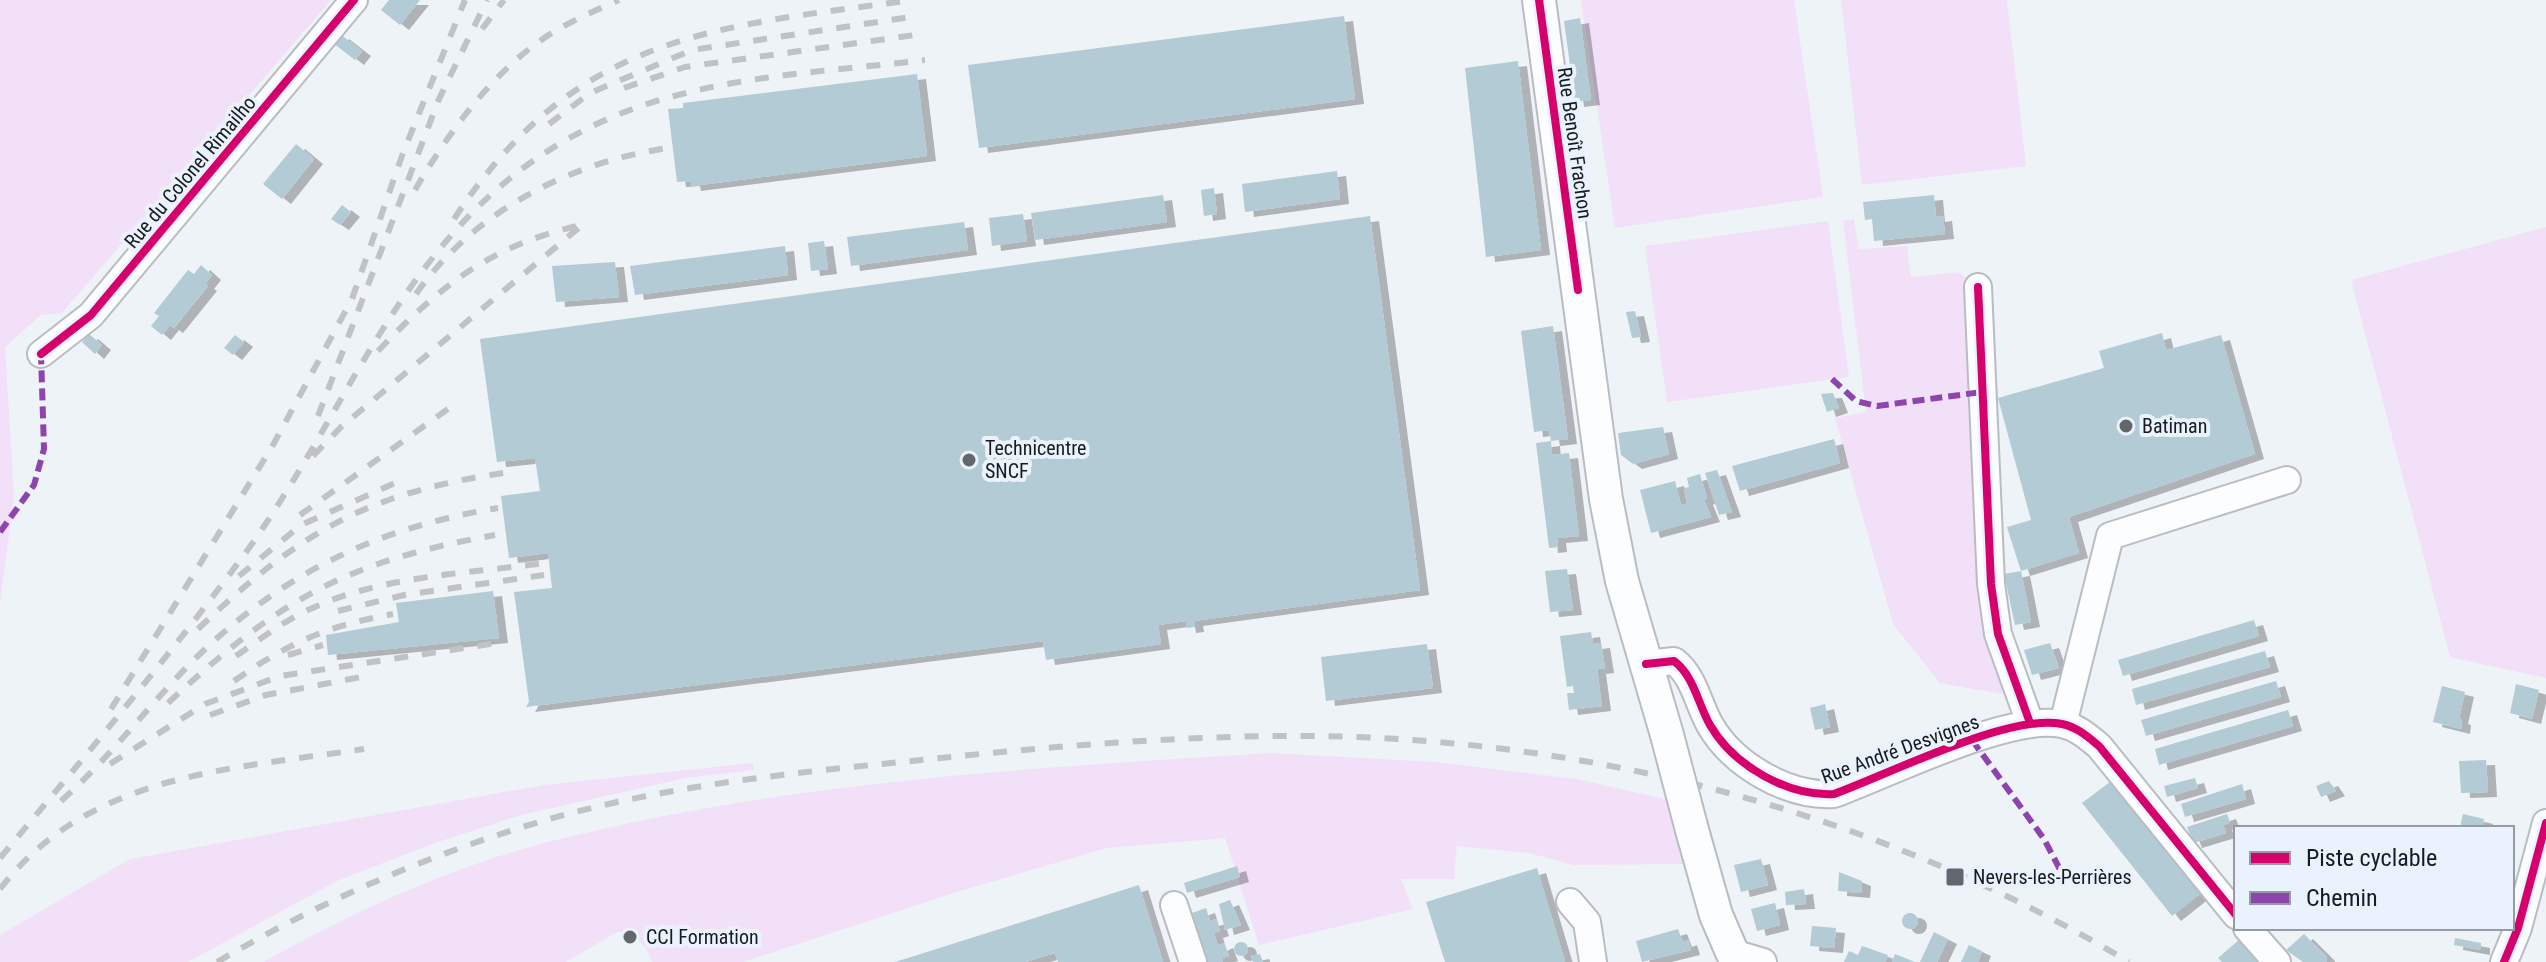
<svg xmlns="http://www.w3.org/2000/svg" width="2546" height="962" font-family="'Roboto Condensed',sans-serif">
<defs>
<filter id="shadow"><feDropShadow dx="9" dy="5" stdDeviation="0" flood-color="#0004"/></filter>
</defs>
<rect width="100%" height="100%" fill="#eef3f8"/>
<!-- green -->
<path fill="#f2e0f9" d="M0,0h331l-269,313 -21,2 -36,32 9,149 -14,108z
M1581,0h213l29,197 -208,31z
M1841,0h166l19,166 -164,19z
M1854,219l5,30 48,-3 4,31 49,-5 9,11 44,413 -73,-13 -47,-59 -58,-206 31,-6 -23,-191z
M1828,221l21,156 -182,25 -22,-156z
M2546,227v451l-96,-21 -99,-377z
M1270,753l165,9 142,17 88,20 20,65 -112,1 -44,-12 -72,-7 -3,33h-53l12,30 -154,36 -34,-107 -118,10 -147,43 -217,71h-91c-6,-17 -17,-29 -35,-30l-51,30h-302c92,-52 193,-98 296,-123 231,-58 473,-71 710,-86z
M753,763l1,7 -68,8 -165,37 -89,29 -95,37 -149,81h-188v-27l130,-76 414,-74z"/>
<!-- building -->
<path fill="#b2cbd4" filter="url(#shadow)" d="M389,0h31l-20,25 -19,-15z
M1344,16l11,83 -376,49 -11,-83z
M1580,18l11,82 -16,2 -11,-81z
M340,34l22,17 -7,9 -22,-17z
M1518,61l23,189 -55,7 -21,-189z
M917,74l10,82 -235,30 -1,-5 -14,1 -9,-73 15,-1v-5z
M296,144l18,15 -32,40 -19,-15z
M1337,171l3,28 -95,13 -3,-28z
M1214,188l3,26 -13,2 -3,-26z
M1163,195l4,27 -132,18 -4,-27z
M1934,195l2,22 7,-1 2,18 -71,7 -2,-22 -7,1 -2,-18z
M342,205l9,7 -11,13 -9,-6z
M1023,214l4,27 -35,5 -3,-28z
M1370,216l50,374 -226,31 1,6 -8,1 -1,-7 -28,4 3,19 -115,16 -3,-19 -517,66 3,-5 -15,-110 38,-4 -4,-35 -39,5 -8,-62 39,-5 -5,-33 -38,4 -17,-123z
M964,222l4,28 -117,16 -4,-29z
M824,241l4,28 -17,2 -3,-28z
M785,246l3,29 -153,20 -5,-29z
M615,262l4,35 -63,5 -4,-36z
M201,265l11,10 -7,9 3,2 -34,42 -4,-3 -8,10 -11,-9 8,-10 -5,-3 34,-43 6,4z
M1635,311l6,26 -9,1 -6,-26z
M1553,326l15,113 -17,2 1,14 17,-2 10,83 -22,2 1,9 -9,1 -13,-105 15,-2 -2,-11 -15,2 -13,-101z
M2162,333l4,17 55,-15 34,119 -186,63 10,36 -58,18 -14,-44 24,-7 -33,-122 106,-30 -5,-17z
M89,334l13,11 -7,9 -13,-12z
M235,335l9,7 -11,13 -9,-7z
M1833,393l6,15 -12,4 -6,-18z
M1663,427l6,27 -36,10 -12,-9 -3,-22z
M1834,439l6,24 -100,28 -8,-25z
M1717,470l15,42 -13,3 -14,-42z
M1700,474l7,24 -3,2 7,17 -60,16 -11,-43 35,-9 6,24 6,-1 -3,-16 5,-1 -2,-9z
M1567,569l6,41 -23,2 -5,-41z
M2021,571l10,51 -16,3 -11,-51z
M493,591l6,47 -171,17 -2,-20 73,-13 -3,-19z
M2254,620l5,16 -136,40 -5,-16z
M1591,632l2,12 8,-1 4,25 -8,1 5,37 -33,4 -2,-17h7l-1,-7 -6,1 -7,-51z
M2050,643l9,25 -27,7 -8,-25z
M1427,644l6,44 -107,13 -5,-44z
M2265,651l5,16 -134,38 -4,-16z
M2276,681l5,16 -135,39 -5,-16z
M2516,684l23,6 -7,29 -22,-6z
M2442,686l23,6 -6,27 3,1 -1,9 -28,-7z
M1825,704l5,23 -15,3 -5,-22z
M2288,710l5,16 -134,39 -4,-16z
M2486,760l2,32 -27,1 -2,-32z
M2195,778l3,10 -31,9 -3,-11z
M2114,779l87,114 -29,23 -90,-113z
M2329,781l7,10 -15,6 -5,-11z
M2242,784l4,15 -61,18 -4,-13z
M2227,814l3,8 -7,3 3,8 -33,10 -6,-16z
M2463,814l21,5 -2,9h-22z
M1761,859l7,26 -27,7 -7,-27z
M1237,866l3,11 -53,16 -3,-10z
M1537,868l28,94h-120l-19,-60z
M1839,872l23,9 -1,12 -23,-2z
M1139,885l24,77h-105l-3,-9 -30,9h-130z
M1804,889l2,15 -20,1 -1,-13z
M1230,900l11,25 -16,5 -6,-26z
M1775,903l5,22 -23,6 -6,-22z
M1206,908l4,13 6,-2 4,12 -6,2 4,13 6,-3 5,13 -7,2 1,4h-19l-15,-48z
M1902 921a8 8 0 1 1 16 0a8 8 0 1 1-16 0Z
M1812,926l24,2 -2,20 -24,-2z
M1678,929l5,13 5,-2 3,10 -49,12 -6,-21z
M1934,932l14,7 -11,23h-17z
M2304,934l22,22 1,6h-24l-17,-12z
M2455,938l26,5v7l-27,-5z
M2240,939l20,23h-38l-4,-4z
M1234 949a7 7 0 1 1 14 0a7 7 0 1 1-14 0Z
M1969,945l13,6 -4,11h-17z
M1862,946l26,9 -3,7h-41l5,-11 9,4z
M1260,954l3,8h-10l-2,-6z
M1895,954l20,8h-23z"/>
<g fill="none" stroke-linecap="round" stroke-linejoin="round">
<!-- minor casing -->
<g stroke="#b9bdc2" stroke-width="30">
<path id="minor" d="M1978,287l13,297 7,50 32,89
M41,354l50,-39 263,-315
M1646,664l28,-3c20,15 24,43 36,64 23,40 78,72 124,69 55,-20 176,-81 228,-70 15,3 26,13 37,22l137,169
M2063,724l47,-188 177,-56
M1570,902l17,20 6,40
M1174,905l19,57
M2247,928l30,34
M1736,954l27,8
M2504,962l14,-34 28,-105"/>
</g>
<!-- major casing -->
<g stroke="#b9bdc2" stroke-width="36">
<path id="major" d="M1539,0l67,499 16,82 45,154
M1692,830l24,85 16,37"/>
</g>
<!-- minor -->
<use href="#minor" stroke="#fcfdfe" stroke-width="26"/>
<!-- major -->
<use href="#major" stroke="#fcfdfe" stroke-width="32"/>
<!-- rail -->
<path stroke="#c0c2c3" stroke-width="6" stroke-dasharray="14 14" stroke-linecap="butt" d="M482,29l22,-29
M624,88l61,-21 237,-33
M549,124l41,-31 102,-43 225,-34
M415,190c33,-57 80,-122 137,-157 21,-13 44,-23 67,-33
M454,219c121,-185 258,-192 459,-219
M416,294c58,-83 155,-132 252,-146
M378,351c61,-64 110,-104 199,-125
M318,416l121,-317 48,-99
M313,456l28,-29 240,-201
M300,515l152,-109
M239,576l62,-51 94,-42
M338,611l66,-16 140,-20
M198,629c106,-101 173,-138 319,-158
M288,655l35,-10
M236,656c20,-14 40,-29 62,-41 74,-39 165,-41 247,-52
M234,681c54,-38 93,-55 159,-67
M168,703c111,-103 176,-141 327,-168
M111,709l162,-264 79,-146 51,-146 62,-153
M210,715l56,-20 95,-18
M110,764l95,-60 75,-28 217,-33
M61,801c52,-46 92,-102 142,-150 86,-81 178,-124 295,-143
M0,858c83,-99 167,-199 244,-303 115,-158 165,-345 357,-433 100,-46 216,-49 324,-62
M0,889c89,-116 232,-120 364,-140
M217,962c104,-61 213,-108 329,-142 125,-36 256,-48 385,-61 115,-12 233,-22 349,-23 295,-3 596,74 849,226"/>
<!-- major-bridge casing -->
<g stroke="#b9bdc2" stroke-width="36" stroke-linecap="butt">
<path id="major-bridge" d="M1667,735l25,95"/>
</g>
<!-- major-bridge -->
<use href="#major-bridge" stroke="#fcfdfe" stroke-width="32"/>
<!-- quiet -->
<path stroke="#8e44ad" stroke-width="6" stroke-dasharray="12 6" stroke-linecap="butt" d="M1832,379l24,22 21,5 105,-14
M0,532l34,-47 10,-36 -3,-95
M1972,740l72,99 21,40"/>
<!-- cycleway casing -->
<g stroke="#e9f2fd" stroke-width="13">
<path id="cycleway" d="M1539,0l39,290
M1978,287l13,297 7,50 32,89
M41,354l50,-39 263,-315
M1646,664l28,-3c20,15 24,43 36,64 23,40 78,72 124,69 55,-20 176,-81 228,-70 15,3 26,13 37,22l137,169
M2504,962l14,-34 28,-105"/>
</g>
<!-- cycleway -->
<use href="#cycleway" stroke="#d6006c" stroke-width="8"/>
</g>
<!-- markers -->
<g fill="#62676c" stroke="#e9f2fd" stroke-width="3">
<circle cx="2126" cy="426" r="8"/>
<circle cx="969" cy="460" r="8"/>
<rect x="1945" y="867" width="20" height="20" rx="4"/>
<circle cx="630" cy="937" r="8"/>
</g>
<g text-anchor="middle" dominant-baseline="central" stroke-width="8" stroke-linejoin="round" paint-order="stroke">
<!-- street labels -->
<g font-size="20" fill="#171b20" stroke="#e9f2fd">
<text transform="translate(1575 143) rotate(82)">Rue Benoît Frachon</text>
<text transform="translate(190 172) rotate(-50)">Rue du Colonel Rimailho</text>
<text transform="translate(1900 749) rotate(-20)">Rue André Desvignes</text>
</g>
<!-- poi labels -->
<g font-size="20" fill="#171b20" stroke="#e9f2fd" text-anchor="start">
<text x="2142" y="426">Batiman</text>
<text x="985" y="448">Technicentre<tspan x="985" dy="23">SNCF</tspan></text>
<text x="1973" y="877">Nevers-les-Perrières</text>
<text x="646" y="937">CCI Formation</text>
</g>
</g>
<!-- legend -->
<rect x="2234" y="826" width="280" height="104" fill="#e9f2fd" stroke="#959ca5" stroke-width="2"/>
<rect x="2250" y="852" width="40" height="12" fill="#d6006c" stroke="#959ca5" stroke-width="2"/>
<text x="2306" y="866" font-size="24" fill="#171b20">Piste cyclable</text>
<rect x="2250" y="892" width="40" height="12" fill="#8e44ad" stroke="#959ca5" stroke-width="2"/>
<text x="2306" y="906" font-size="24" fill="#171b20">Chemin</text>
</svg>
